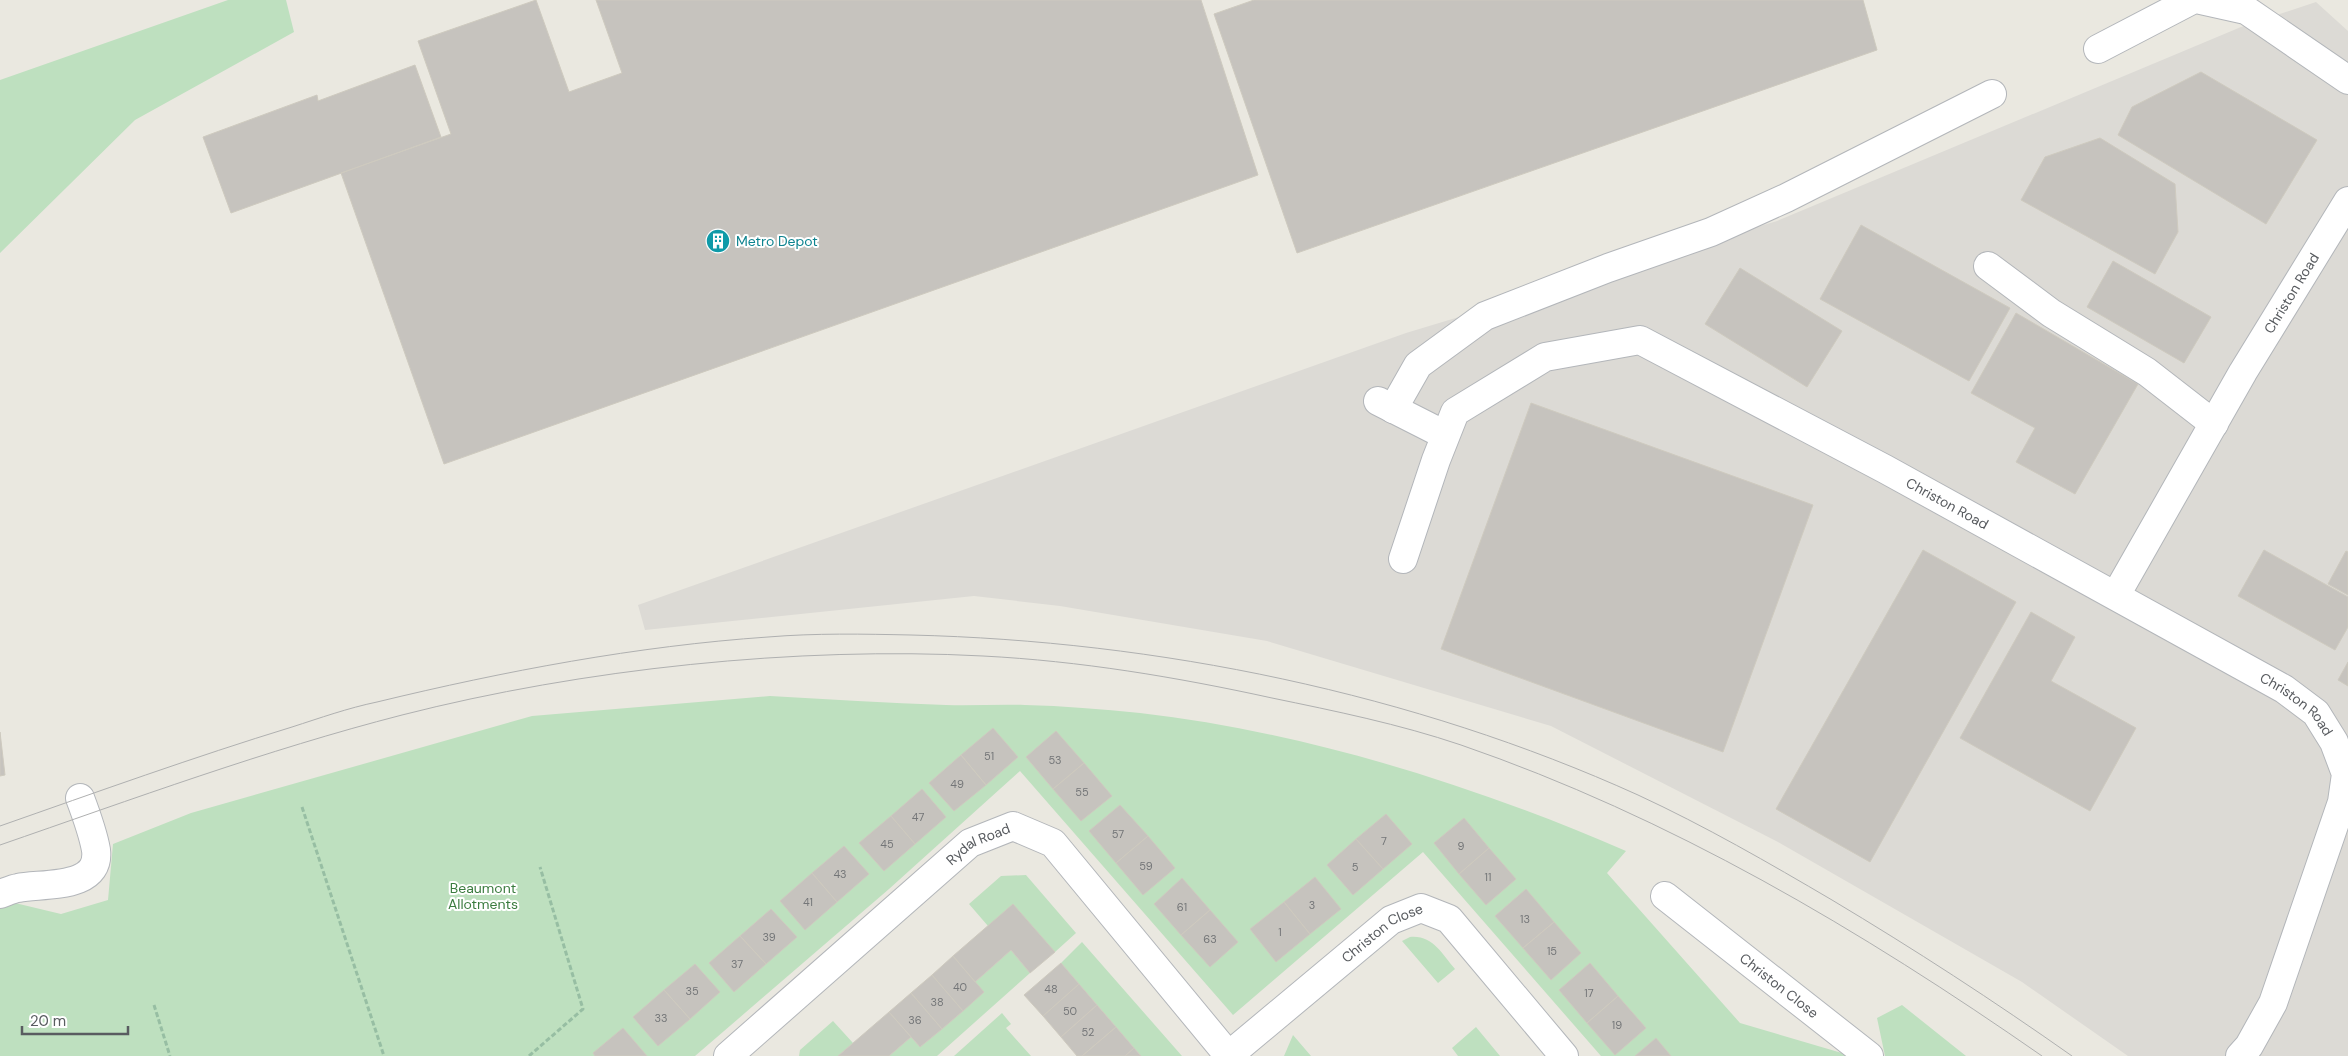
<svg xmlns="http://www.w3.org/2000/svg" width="2348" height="1056" font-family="'DM Sans',sans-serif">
<rect width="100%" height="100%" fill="#eae8e0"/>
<!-- industrial -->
<path fill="#dcdad5" d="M2316,2l32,29v1025h-220l-106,-74 -244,-140 -227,-116 -284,-85 -207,-35 -86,-10 -329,34 -7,-25 768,-272 371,-112 464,-194z"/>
<!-- green -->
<path fill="#bee0bf" d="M228,0h58l8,32 -159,88 -135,133v-173z
M770,696c58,3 117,7 176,9 26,1 53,-1 79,0 38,1 77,4 115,8 166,19 333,72 486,138l-19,22 133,150 112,33h-251l-178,-204 -190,163 -213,-244 -131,118 -194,167h-695v-148l15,-5 46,11 47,-14 5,-56 78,-31 341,-97z
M1026,875l50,58 -21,19 -67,-26 -19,-22 32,-28z
M1410,937c23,-2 31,16 45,32l-17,14 -36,-42z
M1082,942l100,114h-41l-80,-93z
M1011,950l19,23 -93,83h-48l22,-19 9,10 43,-36 12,-29z
M1902,1005l64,51h-81l-8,-38z
M1002,1013l9,11 -5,4 25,28h-77z
M833,1021l20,22 -15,13h-39l1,-6z
M1476,1027l24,29h-42l-6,-8z
M1293,1035l18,21h-27z"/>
<!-- building -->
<path fill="#c6c3be" stroke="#cecabf" d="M536,0l33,92 53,-19 -26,-73h605l57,175 -814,289 -103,-291 110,-39 -33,-93z
M1254,0h609l14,50 -580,203 -83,-239z
M415,65l26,72 -210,76 -28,-76 114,-42 1,6z
M2201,72l116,68 -51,84 -148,-89 14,-28z
M2100,138l75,46 3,48 -23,42 -134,-74 24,-43z
M1861,225l149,83 -41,73 -149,-82z
M2113,261l98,56 -27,46 -97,-56z
M1740,268l102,63 -35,56 -102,-63z
M2016,313l122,71 -63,110 -59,-32 19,-34 -64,-35z
M1531,403l282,102 -90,247 -282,-103z
M1923,550l93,52 -146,260 -94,-53z
M2264,550l84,47v30l-13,23 -97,-54z
M2346,551l2,1v43l-20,-11z
M2031,612l44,25 -24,44 85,47 -46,83 -130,-73z
M2348,662v24l-10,-6z
M993,728l25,29 -32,28 -25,-30z
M1056,731l28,32 -31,26 -27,-32z
M0,732l5,43 -5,1z
M961,755l25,30 -32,26 -25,-28z
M1084,763l28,33 -31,25 -28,-32z
M922,789l24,28 -31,27 -24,-28z
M1120,805l28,31 -32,27 -27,-32z
M1386,814l26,30 -29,25 -27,-30z
M891,816l24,28 -31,27 -25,-28z
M1464,818l25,30 -30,26 -25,-31z
M1148,836l27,32 -32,27 -27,-32z
M1356,839l27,30 -30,26 -26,-30z
M844,846l25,28 -32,28 -25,-29z
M1489,848l27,31 -30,26 -27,-31z
M812,873l25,29 -32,28 -25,-29z
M1315,877l26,32 -31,25 -26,-32z
M1182,878l28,32 -29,25 -27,-31z
M1526,889l28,33 -31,26 -28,-32z
M1284,902l26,32 -34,28 -26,-33z
M1013,904l42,48 -25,21 -19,-23 -36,32 -22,-26z
M771,909l26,28 -31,27 -26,-28z
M1210,910l28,32 -28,25 -29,-32z
M1554,922l27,31 -30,27 -28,-32z
M740,936l26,28 -32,28 -25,-29z
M953,956l31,36 -21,19 -31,-36z
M1061,963l18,21 -36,32 -19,-21z
M1590,963l28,33 -31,27 -28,-33z
M695,964l25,28 -30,27 -26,-29z
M932,975l31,36 -21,18 -31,-36z
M1079,984l18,21 -36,32 -18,-21z
M664,990l26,29 -32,27 -25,-29z
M911,993l31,36 -22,18 -31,-35z
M1618,996l28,32 -31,27 -28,-32z
M1097,1005l19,22 -34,29h-5l-16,-19z
M889,1012l22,25 -22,19h-51z
M1116,1027l18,21 -9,8h-43z
M623,1028l24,28h-52l-2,-3z
M1656,1038l15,18h-36z
M1134,1048l7,8h-16z"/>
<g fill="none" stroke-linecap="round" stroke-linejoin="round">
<!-- minor casing -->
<g stroke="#b3b6ba" stroke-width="30">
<g id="minor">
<path d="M2201,0l45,10 102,70"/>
<path d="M2098,49l94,-49"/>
<path d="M1988,266l63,47 96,59 67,52"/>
<path d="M1378,401l67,34"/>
<path d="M1393,409l25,-44 67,-49 123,-48 103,-36 75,-34 206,-104"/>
<path id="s1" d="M1403,559l33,-99 19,-48 90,-55 95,-17 245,129 399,220 32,24 18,29 12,32 -4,28 -69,201 -24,43 -9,10"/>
<path id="s2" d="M2116,595l127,-223 105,-171"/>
<path d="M0,894c6,-2 12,-5 18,-6 24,-5 83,2 78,-38 -3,-17 -10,-36 -16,-52"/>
<path id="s3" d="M1665,896l204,160"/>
<path id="s4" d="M728,1056l242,-213 43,-17 40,17 176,213"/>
<path id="s5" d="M1228,1056l163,-136 30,-12 28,11 115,137"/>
</g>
</g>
<!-- path -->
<path stroke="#97bea3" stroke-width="3" stroke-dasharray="5 2.5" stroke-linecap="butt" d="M302,807l82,249
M154,1005l16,51
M529,1056l54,-47 -43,-142"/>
<!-- minor -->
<use href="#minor" stroke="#fff" stroke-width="28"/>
<!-- tram -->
<path stroke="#afb0b0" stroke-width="1" d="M0,826c97,-34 194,-69 292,-99 28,-9 56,-19 85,-25 128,-31 260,-56 391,-65 48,-4 95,-3 143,-2 247,6 502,58 727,160 67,31 131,68 194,105 82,49 162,101 240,156
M0,845c133,-46 266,-95 402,-130 180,-46 395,-69 581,-59 97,5 193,21 289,42 63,13 127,26 189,47 209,72 400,185 581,311"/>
</g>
<!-- icons -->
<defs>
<g id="building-disc" transform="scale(1.25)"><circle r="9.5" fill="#0f9aa8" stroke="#fff"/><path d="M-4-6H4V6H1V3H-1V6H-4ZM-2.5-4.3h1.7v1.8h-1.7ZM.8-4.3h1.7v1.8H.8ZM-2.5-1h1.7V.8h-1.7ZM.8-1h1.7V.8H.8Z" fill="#fff"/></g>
</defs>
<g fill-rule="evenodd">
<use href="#building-disc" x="718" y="241"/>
</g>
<g text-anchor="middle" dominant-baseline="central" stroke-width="4" stroke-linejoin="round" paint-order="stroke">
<!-- number labels -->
<g font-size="11" fill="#747678">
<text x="989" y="756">51</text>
<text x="1055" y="760">53</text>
<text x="957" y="784">49</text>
<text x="1082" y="792">55</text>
<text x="918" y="817">47</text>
<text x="1118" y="834">57</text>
<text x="1384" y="841">7</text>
<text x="887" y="844">45</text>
<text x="1461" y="846">9</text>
<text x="1146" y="866">59</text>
<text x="1355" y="867">5</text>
<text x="840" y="874">43</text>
<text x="1488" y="877">11</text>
<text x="808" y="902">41</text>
<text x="1312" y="905">3</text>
<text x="1182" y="907">61</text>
<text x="1525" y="919">13</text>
<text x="1280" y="932">1</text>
<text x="769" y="937">39</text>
<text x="1210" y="939">63</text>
<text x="1552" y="951">15</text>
<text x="737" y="964">37</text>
<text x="960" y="987">40</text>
<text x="1051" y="989">48</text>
<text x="692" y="991">35</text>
<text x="1589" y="993">17</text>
<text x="937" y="1002">38</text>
<text x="1070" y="1011">50</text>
<text x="661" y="1018">33</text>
<text x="915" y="1020">36</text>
<text x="1617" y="1025">19</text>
<text x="1088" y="1032">52</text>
</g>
<!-- culture labels -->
<g font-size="14" fill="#0d838f" stroke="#fff" text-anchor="start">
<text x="736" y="241">Metro Depot</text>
</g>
<!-- street labels -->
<g font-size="14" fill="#595c60" stroke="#fff">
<text stroke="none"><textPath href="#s2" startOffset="349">Christon Road</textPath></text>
<text stroke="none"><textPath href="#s1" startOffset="706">Christon Road</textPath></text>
<text stroke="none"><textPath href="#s1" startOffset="1110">Christon Road</textPath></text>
<text stroke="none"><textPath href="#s4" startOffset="329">Rydal Road</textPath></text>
<text stroke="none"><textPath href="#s5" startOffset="198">Christon Close</textPath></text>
<text stroke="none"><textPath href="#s3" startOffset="145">Christon Close</textPath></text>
</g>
<!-- park labels -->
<g font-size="14" fill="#3b7c3f" stroke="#fff">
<text x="483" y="888">Beaumont<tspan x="483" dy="16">Allotments</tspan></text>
</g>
</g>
<!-- scale -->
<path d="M22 1026v8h106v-8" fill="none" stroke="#595c60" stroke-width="2.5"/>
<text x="30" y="1026" font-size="15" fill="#595c60" stroke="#ffffff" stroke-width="4" paint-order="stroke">20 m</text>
</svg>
